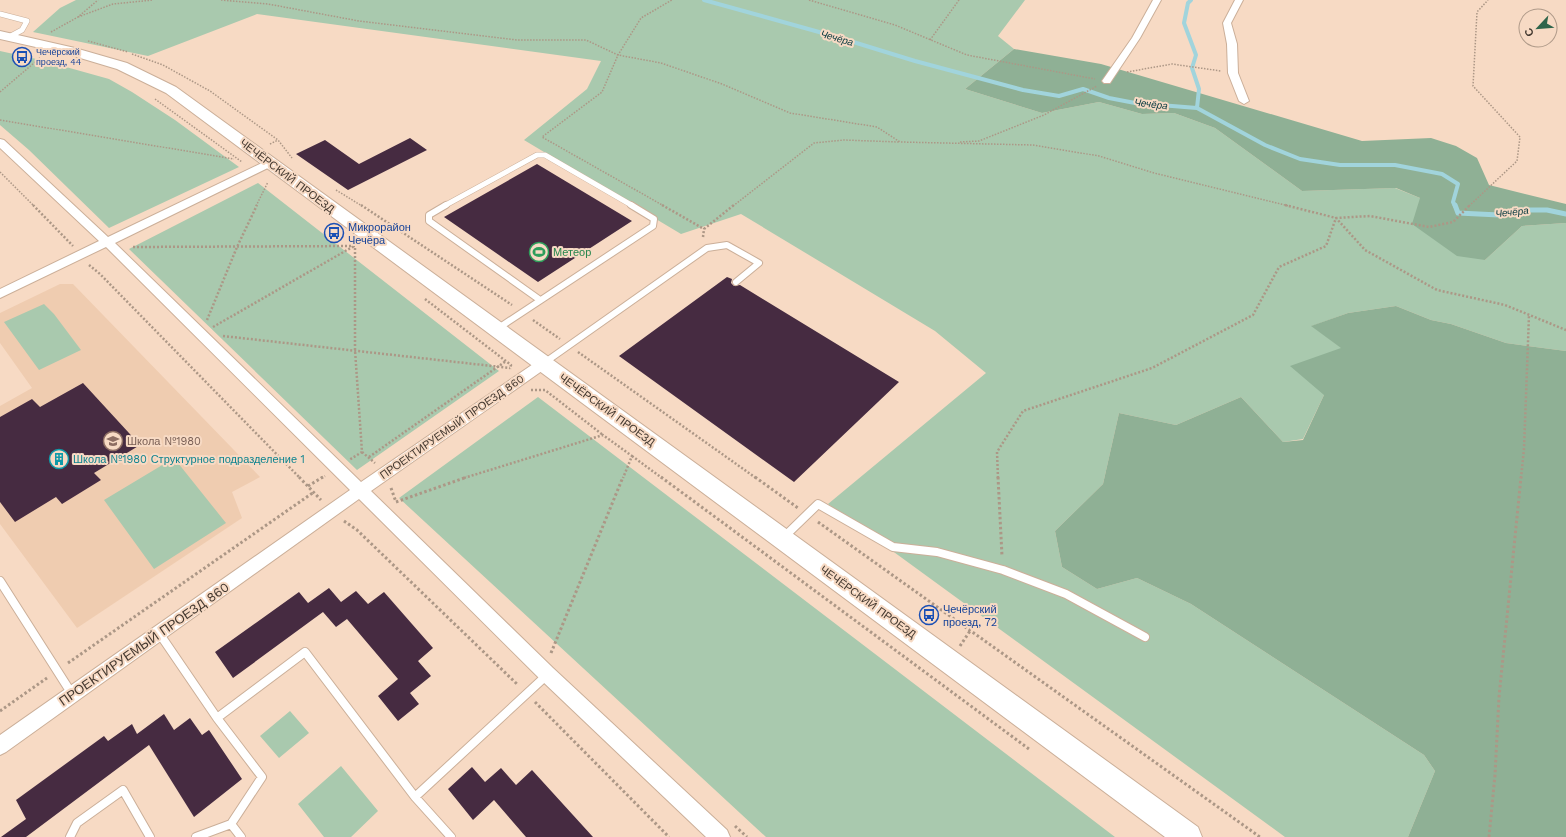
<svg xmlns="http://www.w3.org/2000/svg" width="1566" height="837" font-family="'Work Sans',sans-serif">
<rect width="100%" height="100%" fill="#f7dac4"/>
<!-- built -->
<path fill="#efccb0" d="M60,284h13l187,193 -28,15 10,26 -165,110 -77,-104v-118l32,-18 -32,-45v-30z"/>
<!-- green -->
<path fill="#a9c9ae" d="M76,0h949l-27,36 16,13 -49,40 77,24 57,-11 43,12 32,-1 41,15 87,63 93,-3 25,10 65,62 37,-34 44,-3v128l-60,-8 -55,-19 -20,-4 -35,-14 -48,7 -36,13 30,22 -18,47 -21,44 -20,3 -42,-45 -65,28 -57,-12 -16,71 -48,47 7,36 35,22 40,-11 54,26 233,151 11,16 -27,66h-123l-457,-333 158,-131 -51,-42 -194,-117 -60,20 -157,-94 63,-51 14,-28 -344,-47 -109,42 -115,-24 27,-24z
M0,51l41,9 68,19 23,13 43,28 64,47 -130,61 -80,-78 -29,-25z
M258,183l241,188 -142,99 -228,-221z
M44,304l10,10 27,36 -42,20 -35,-48z
M538,397l577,440h-349l-367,-339z
M174,458l52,65 -72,46 -50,-69z
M290,711l19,22 -30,25 -19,-22z
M341,766l37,45 -27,26h-27l-26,-33z"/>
<!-- forest -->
<path fill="#8fb095" d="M1014,49l87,15 261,77 69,-3 25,8 21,12 12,27 77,19v19l-44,3 -37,34 -28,-4 -45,-32 8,-26 -24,-10 -94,3 -87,-63 -41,-15 -32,1 -43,-12 -57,11 -77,-24z
M1396,306l35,14 20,4 55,19 60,8v486h-158l27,-66 -11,-16 -233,-151 -54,-26 -40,11 -35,-22 -7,-36 48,-47 16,-71 57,12 65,-28 42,45 20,-2 21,-45 -34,-29 51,-18 -30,-22 37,-13z"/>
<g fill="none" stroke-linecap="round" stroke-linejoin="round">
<!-- stream-far1 -->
<path stroke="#a1d4dc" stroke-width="4" d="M704,0l133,37 78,24 108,29 36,6 24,-7 26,9 26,5 62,5 68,37 35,14 40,6h55l47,9 16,10 -5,18 2,4
M1191,0l-3,3 -4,20 12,32 -4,13 7,21 -2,19"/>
<!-- stream -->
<path stroke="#a1d4dc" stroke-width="5" d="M1455,205l3,8 41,2 19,-5h29l19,4"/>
</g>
<!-- building -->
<path fill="#462b41" d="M410,138l17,12 -79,40 -52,-36 29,-14 34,24z
M537,164l95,57 -94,61 -94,-65z
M727,277l5,2 -1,4 3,3 6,-1 159,97 -105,100 -175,-126z
M83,383l57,62 -46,28 7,7 -39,24 -6,-7 -41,25 -15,-20v-85l32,-18 8,8z
M329,588l12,14 15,-11 12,13 16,-12 49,56 -15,13 13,15 -21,17 9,11 -21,17 -20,-25 20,-17 -51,-60 -11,8 -13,-15 -90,66 -18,-26 84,-60 9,11z
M164,714l10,16 16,-12 12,17 7,-5 33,49 -48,38 -45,-72 -123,92h-25l25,-18 -10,-19 88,-64 4,5 24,-17 5,10z
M472,767l13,15 16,-14 15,17 16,-15 61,67h-67l-32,-37 -21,20 -25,-31z"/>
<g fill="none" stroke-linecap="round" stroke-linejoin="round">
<!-- lane-far2 casing -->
<g stroke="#cbaf99" stroke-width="6">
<path id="lane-far2" d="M0,14l27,7 -5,9 -13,7
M444,206l93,-51h8l88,51"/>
</g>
<!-- lane-far1 casing -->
<g stroke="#cbaf99" stroke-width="8">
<path id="lane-far1" d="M446,205l-17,10v6l111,79
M497,329l156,-103 1,-7 -23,-14
M544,363l163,-115 20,-3 32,18 -23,19"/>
</g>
<!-- lane casing -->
<g stroke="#cbaf99" stroke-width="10">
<path id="lane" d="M784,537l34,-33 75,43 44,5 66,18 63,24 79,43
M0,581l72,113
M159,633l58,85 88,-66 110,145 36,40
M217,718l45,59 -31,47
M415,797l132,-122
M70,837l7,-14 46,-33 27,47
M196,837l35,-13 10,13"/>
</g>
<!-- street casing -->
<g stroke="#cbaf99" stroke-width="2">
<path id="street" d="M1153,0h8l-21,38 -30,45h-6l-2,-2 30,-43z
M1235,0h8l-12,23 6,21 1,29 11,28 -5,3 -5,-3 -11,-28 -1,-29 -4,-21z
M0,139l4,1 104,97 158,-76h8l1,2 -1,2 -159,78 246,239 178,-122 5,-2 5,2 2,3 -2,3 -178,125 182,177 174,162 3,7h-24l-165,-157 -182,-181 -353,253 -6,3v-20l350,-245 -244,-243 -106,51v-9l99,-48 -99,-93z"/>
</g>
<!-- secondary casing -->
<g stroke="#cbaf99" stroke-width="2">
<path id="secondary" d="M0,31l75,17 52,15 49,24 1022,740 4,10h-37l-999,-744 -49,-24 -50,-15 -67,-15z"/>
</g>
<!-- path-far2 -->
<path stroke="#ac9786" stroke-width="1.5" stroke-dasharray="1.5 1.5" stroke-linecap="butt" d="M221,0l47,4 91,17 158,19h69l32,15 43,8 61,21 68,29 87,14 23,15 133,3 66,11 55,17 135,33
M809,0l86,25 72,30 128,24
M78,17l35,-13 40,-4
M51,32l27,-15 20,-17
M930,40l29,-40
M88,41l40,11
M132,54l31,11 47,26 68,49 14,18
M1127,72l45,-8 49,7
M0,92l41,-35
M155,99l87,63
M0,120l234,39
M960,142l19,-1 65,-26 53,-29
M270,144l8,-4
M0,172l34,34
M336,190l26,16
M256,206l12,-24
M664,206l-122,-69 60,-45 16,-37 23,-37 31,-18
M733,206l81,-63 30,-3 55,2
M1469,206l48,-45 3,-24 -47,-51 4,-74 11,-12"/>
<!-- path-far1 -->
<path stroke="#ac9786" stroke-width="2.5" stroke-dasharray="2 2" stroke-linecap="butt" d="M33,205l40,41
M361,205l151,100
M662,205l42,24
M1285,205l51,13 29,32 72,40 68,15 61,25
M703,237l1,-8 30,-24
M133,247l222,-1v104l7,102 -13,8
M89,265l11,9 200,204
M425,299l86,66 -1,4
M207,320l30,-73 20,-42
M533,320l27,19
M213,327l141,-81
M223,336l287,32
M578,352l178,126
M531,390h14l58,45
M362,452l13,11
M632,456l30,22
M369,457l137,-96
M321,478l4,-2
M464,478l139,-43 29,21 -9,22
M998,478l-1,-26 26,-41 129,-43 101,-53 26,-48 47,-21 10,-28 34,-2 59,11 24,-5 17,-17
M1521,478l3,-29 5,-134"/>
<!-- path -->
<path stroke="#ac9786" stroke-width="3" stroke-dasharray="2.5 2.5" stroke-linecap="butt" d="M299,477l22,23
M661,477l368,272
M755,477l43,31
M998,477l4,79
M308,486l15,-9
M391,488l5,14
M396,502l71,-25
M344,521l13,9 161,155
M818,522l442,315
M960,646l10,-15
M551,653l72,-176
M68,663l246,-171
M535,702l134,135
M0,711l47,-33
M735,826l12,11
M1489,837l6,-62 4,-78 22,-220"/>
<!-- lane-far2 -->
<use href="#lane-far2" stroke="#fff" stroke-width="5"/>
<!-- lane-far1 -->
<use href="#lane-far1" stroke="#fff" stroke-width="6"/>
<!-- lane -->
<use href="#lane" stroke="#fff" stroke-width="8"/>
<!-- street -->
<use href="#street" fill="#fff" fill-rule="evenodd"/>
<!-- secondary -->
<use href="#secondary" fill="#fff" fill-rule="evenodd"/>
</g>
<!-- icons -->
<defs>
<g id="bus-ring" transform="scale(1)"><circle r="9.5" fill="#f7dac4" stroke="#1a4fb4" stroke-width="1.5"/><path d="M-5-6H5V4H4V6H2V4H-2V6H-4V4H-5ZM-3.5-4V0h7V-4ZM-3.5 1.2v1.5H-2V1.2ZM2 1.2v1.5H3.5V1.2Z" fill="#1a4fb4"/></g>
<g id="stadium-ring" transform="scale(1)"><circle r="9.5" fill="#f7dac4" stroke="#2e9e5b" stroke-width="1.5"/><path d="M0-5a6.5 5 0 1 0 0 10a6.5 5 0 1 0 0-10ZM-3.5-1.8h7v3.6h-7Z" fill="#2e9e5b"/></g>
<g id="school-ring" transform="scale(1)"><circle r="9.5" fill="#f7dac4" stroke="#8d6e63" stroke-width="1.5"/><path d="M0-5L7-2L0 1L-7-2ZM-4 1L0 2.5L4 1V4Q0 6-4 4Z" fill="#8d6e63"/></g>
<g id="building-ring" transform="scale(1)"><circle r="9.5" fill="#f7dac4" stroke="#0f9aa8" stroke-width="1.5"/><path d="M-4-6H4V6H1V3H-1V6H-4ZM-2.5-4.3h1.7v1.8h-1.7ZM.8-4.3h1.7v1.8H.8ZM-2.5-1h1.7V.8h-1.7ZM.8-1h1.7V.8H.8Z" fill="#0f9aa8"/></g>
</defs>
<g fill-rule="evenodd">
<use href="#bus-ring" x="22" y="57"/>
<use href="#bus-ring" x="334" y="233"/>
<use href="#stadium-ring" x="539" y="252"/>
<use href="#school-ring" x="113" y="441"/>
<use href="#building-ring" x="59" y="459"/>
<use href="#bus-ring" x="929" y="615"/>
</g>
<g text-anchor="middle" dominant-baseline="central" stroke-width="4" stroke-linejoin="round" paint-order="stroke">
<!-- far-transit labels -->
<g font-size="9" fill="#164399" stroke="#f7dac4" text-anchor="start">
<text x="36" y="52">Чечёрский<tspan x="36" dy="10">проезд, 44</tspan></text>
</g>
<!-- far-water labels -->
<g font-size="10" font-style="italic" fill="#083a40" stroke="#f7dac4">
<text transform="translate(837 38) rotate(16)">Чечёра</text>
<text transform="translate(1151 104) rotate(7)">Чечёра</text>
<text transform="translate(1512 212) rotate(-6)">Чечёра</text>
</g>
<!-- street labels -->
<g font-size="11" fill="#443930" stroke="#f7dac4">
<text transform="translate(287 176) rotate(37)">ЧЕЧЁРСКИЙ ПРОЕЗД</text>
<text transform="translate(607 410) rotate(36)">ЧЕЧЁРСКИЙ ПРОЕЗД</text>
<text transform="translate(452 427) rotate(-35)">ПРОЕКТИРУЕМЫЙ ПРОЕЗД 860</text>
<text transform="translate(868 602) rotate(36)">ЧЕЧЁРСКИЙ ПРОЕЗД</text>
</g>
<!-- transit labels -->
<g font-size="11" fill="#164399" stroke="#f7dac4" text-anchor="start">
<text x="348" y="227">Микрорайон<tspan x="348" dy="13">Чечёра</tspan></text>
<text x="943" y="609">Чечёрский<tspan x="943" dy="13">проезд, 72</tspan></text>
</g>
<!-- leisure labels -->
<g font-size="11" fill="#27864d" stroke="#f7dac4" text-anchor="start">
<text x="553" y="252">Метеор</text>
</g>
<!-- education labels -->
<g font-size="11" fill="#785e54" stroke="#f7dac4" text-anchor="start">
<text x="127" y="441">Школа №1980</text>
</g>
<!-- culture labels -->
<g font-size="11" fill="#0d838f" stroke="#f7dac4" text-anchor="start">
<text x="73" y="459">Школа №1980 Структурное подразделение 1</text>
</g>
<!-- near-street labels -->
<g font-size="13" fill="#443930" stroke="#f7dac4">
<text transform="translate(144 644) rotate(-35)">ПРОЕКТИРУЕМЫЙ ПРОЕЗД 860</text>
</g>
</g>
<!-- north arrow -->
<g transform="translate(1538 28) rotate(244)"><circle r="19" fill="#f7dac4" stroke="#af9a89"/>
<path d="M0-3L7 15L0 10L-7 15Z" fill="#2f654b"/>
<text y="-6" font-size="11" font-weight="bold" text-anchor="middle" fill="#443930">С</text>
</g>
</svg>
